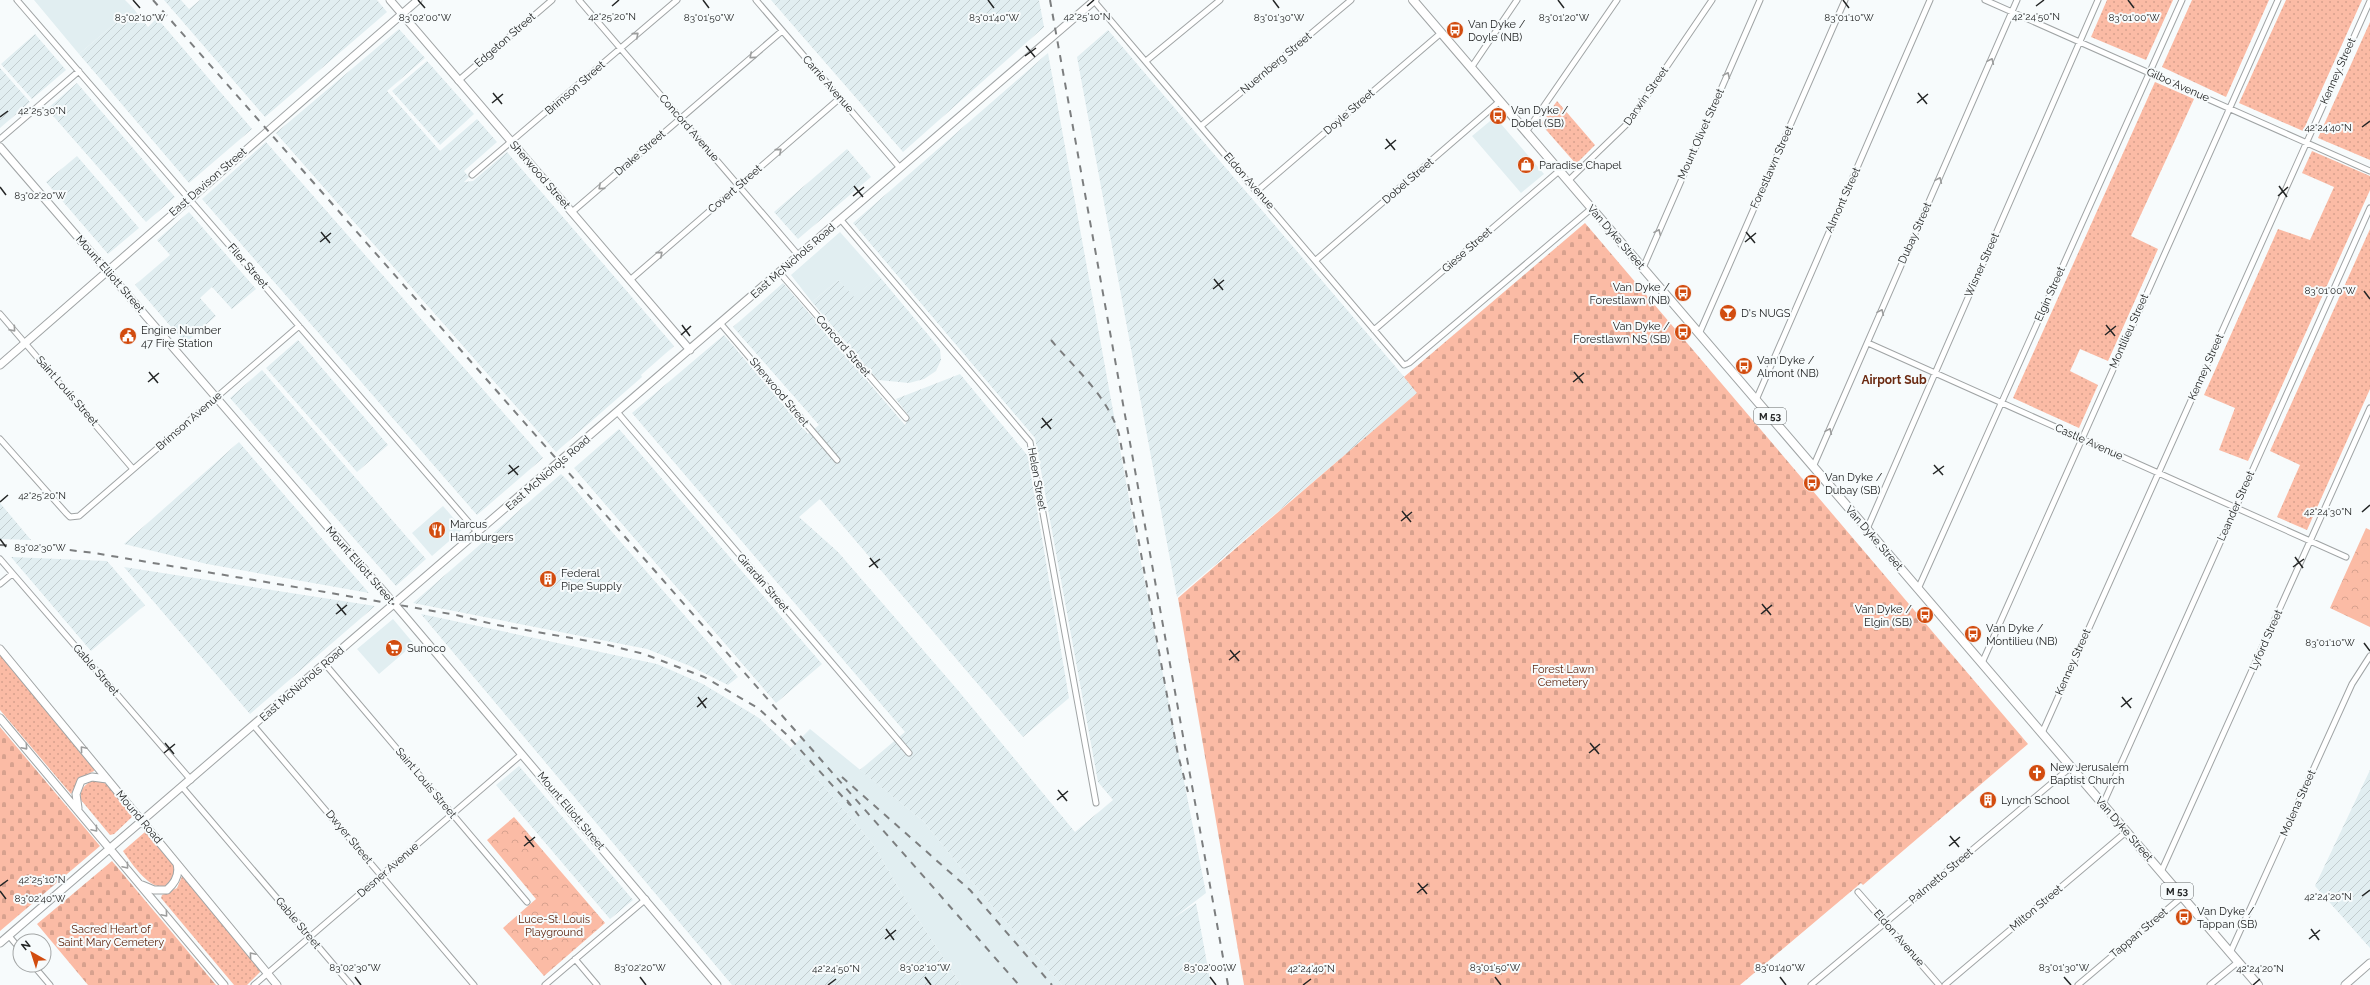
<svg xmlns="http://www.w3.org/2000/svg" width="2370" height="985" font-family="Raleway,sans-serif">
<defs>
<pattern id="industrial-furrows" width="10" height="10" patternUnits="userSpaceOnUse"><rect width="10" height="10" fill="#e1eef1"/><path d="M-1 1l2-2M0 10L10 0M9 11l2-2" fill="none" stroke="#c1ccce"/></pattern>
<pattern id="grass-dots" width="8" height="8" patternUnits="userSpaceOnUse"><rect width="8" height="8" fill="#fbbba5"/><path d="M2 2h.1M6 6h.1" fill="none" stroke="#d7a18e" stroke-width="1.8" stroke-linecap="round"/></pattern>
<pattern id="forest-crowns" width="20" height="18" patternUnits="userSpaceOnUse"><rect width="20" height="18" fill="#fbbba5"/><path d="M2 6a3 3 0 1 1 6 0M12 15a3 3 0 1 1 6 0" fill="none" stroke="#d7a18e"/></pattern>
<pattern id="cemetery-stones" width="16" height="16" patternUnits="userSpaceOnUse"><rect width="16" height="16" fill="#fbbba5"/><path d="M2 7V4a2 2 0 0 1 4 0v3zM10 15v-3a2 2 0 0 1 4 0v3z" fill="#d7a18e"/></pattern>
</defs>
<rect width="100%" height="100%" fill="#f7fbfc"/>
<!-- built -->
<path fill="#e1eef1" d="M34,0h91l8,8 -54,46z
M1495,117l49,57 -23,19 -49,-57z
M840,232l39,44 -25,22 -16,-18 -26,22 -21,-27z
M443,506l20,23 -31,27 -20,-23z
M393,619l21,25 -35,30 -22,-25z
M810,729l113,92 68,84 71,80h-101l-59,-91 -29,-50 -82,-96z"/>
<!-- industrial -->
<path fill="url(#industrial-furrows)" d="M164,0h17l8,9 11,-9h177l10,12 -122,105z
M771,0h268l5,27 -141,125z
M133,8l15,19 9,-9 95,111 -63,54 -110,-129z
M399,29l26,29 -38,33 53,60 37,-32 20,23 -33,29 5,6 -5,5 9,-1 34,-29 167,194 -33,29 1,2 -86,75 -280,-319z
M1108,30l310,363 -241,204 -100,-540z
M35,34l31,36 -34,29 -31,-35z
M1048,53l88,484 70,356 -34,26 24,-16 15,82h-149l-71,-80 -68,-84 -63,-51 45,-38 -273,-319 92,-78 84,99 11,-9 -86,-98 50,-44 122,142 4,-9 -13,-17 64,-25 68,82 41,242 -46,39 -203,-238 -21,18 39,35 118,136 119,144 38,-32 -15,-18 -63,-344 -182,-215z
M427,61l47,53 -34,31 -48,-54z
M0,68l30,34 -30,26z
M77,83l98,114 -29,25 -99,-113z
M266,142l277,316 -66,57 -275,-316z
M847,149l24,28 -73,62 -24,-27z
M77,156l62,72 -31,26 -62,-72z
M189,212l67,77 -24,20 -20,-22 -12,11 16,18 -31,27 -50,-58 35,-30 -13,-15z
M879,276l61,73 1,11 -5,11 -12,8 -15,4 -31,-3 -66,-78 26,-22 16,17z
M298,340l90,105 -31,27 -91,-104z
M262,370l164,189 -30,27 -166,-188z
M619,429l203,235 -46,39 -202,-235z
M239,442l47,55 83,96 -162,-29 -83,-20z
M561,474l6,6 171,197 -10,8 -38,-19 -43,-17 -234,-46z
M0,503l31,37 -31,-1z
M11,557l96,4 38,44 -54,46z
M124,567l251,39 -125,108z
M421,614l236,50 46,20 56,34 32,30 82,96 29,50 59,91h-229z
M519,766l114,134 -23,19 -114,-134z
M2370,770v178l-55,-62z"/>
<!-- grass -->
<path fill="url(#grass-dots)" d="M2107,0h66l-27,60 -55,-23z
M2192,0h77l-43,97 -64,-30z
M2286,0h76l-59,131 -64,-28z
M2370,22v138l-52,-22z
M2155,82l39,17 -63,137 27,13 -50,112 -28,-12 -10,22 28,14 -19,43 -66,-30z
M1557,101l38,44 -19,19 -35,-40z
M2312,151l58,25v14l-122,271 -29,-11 16,-42 -31,-13 74,-166 32,11 24,-53 -32,-14z
M2370,229v160l-63,141 -30,-13 23,-52 -30,-14z
M0,654l94,115v2l-14,7 -9,16 -71,-84z
M97,779c11,2 29,28 36,37l-19,18 -4,1 -29,-35c-2,-12 5,-17 16,-21z
M145,832l30,33c1,6 0,12 -4,17 -16,17 -39,-18 -48,-31z
M183,874l78,97 -14,14h-13l-73,-87 1,-3 15,-7z"/>
<!-- forest -->
<path fill="url(#forest-crowns)" d="M2366,528l4,2v97l-40,-19z
M514,817l91,106 -61,53 -41,-48 33,-29 -49,-59z"/>
<!-- cemetery -->
<path fill="url(#cemetery-stones)" d="M1585,223l443,521 -165,141 -2,-2 -121,102h-496l-66,-387 239,-205 -13,-16z
M0,727l100,119 -100,85z
M112,861l104,124h-128l-51,-61z"/>
<g fill="none" stroke-linecap="round" stroke-linejoin="round">
<!-- street casing -->
<g stroke="#a0a4a5" stroke-width="7">
<path id="street" d="M17,0l461,533
M579,0l220,256
M756,0l144,168
M1985,0l385,171
M1094,1l310,364 5,-2 183,-155
M1146,61l74,-61
M1471,68l46,-68
M458,81l94,-81
M1201,126l150,-126
M1526,132l91,-132
M0,139l79,-68
M472,175l205,-175
M1568,181l61,-59 83,-122
M1257,191l184,-158
M572,212l210,-181
M841,220l189,222 66,361
M1316,260l184,-159
M1643,268l117,-268
M780,273l126,145
M630,280l210,-182
M0,314l133,155
M721,324l116,136
M1374,330l185,-159
M1699,334l146,-334
M1868,343l478,214
M1756,400l174,-400
M618,413l291,340
M0,439l66,74 4,4 9,-1 220,-190
M1813,467l204,-467
M1867,529l231,-529
M0,559l191,221
M0,584l12,-10
M1918,589l264,-589
M1982,663l296,-663
M325,664l202,238
M254,726l220,259
M2042,733l328,-732
M183,788l168,197
M2103,804l267,-596
M2161,872l209,-464
M1858,892l81,93
M9,936l11,13
M2230,953l122,-269 18,-28
M575,959l22,26
M33,965l17,20
M254,985l268,-231
M545,985l101,-86
M1811,985l260,-218
M1945,985l181,-153
M2078,985l104,-88
M2210,985l28,-23"/>
</g>
<!-- secondary casing -->
<g stroke="#a0a4a5" stroke-width="9">
<path id="secondary" d="M390,0l300,350
M0,147l403,467 314,371
M0,365l418,-365
M0,649l277,336
M0,718l224,267
M78,808l-2,-14 5,-13 11,-4 15,2
M142,885l12,5h13c8,-7 13,-15 10,-26
M0,943l1095,-943
M2345,985l25,-22"/>
</g>
<!-- primary casing -->
<g stroke="#a0a4a5" stroke-width="10">
<path id="primary" d="M1413,0l845,985"/>
</g>
<!-- street -->
<use href="#street" stroke="#fff" stroke-width="5"/>
<!-- secondary -->
<use href="#secondary" stroke="#fff" stroke-width="7"/>
<!-- primary -->
<use href="#primary" stroke="#fff" stroke-width="8"/>
<!-- rail -->
<path stroke="#7c7e7f" stroke-width="2" stroke-dasharray="7 7" stroke-linecap="butt" d="M153,0l866,985
M1050,0l178,985
M1051,340c25,30 56,55 68,94l59,321 10,37
M0,545l36,1 58,7 231,39 131,23 41,10 103,18 44,11 60,23 54,31 29,27 63,70
M842,777l128,113 82,95
M847,800l12,16"/>
</g>
<!-- one-way arrows -->
<defs><path id="oneway-chevron" d="M-2-3.5L2.5 0L-2 3.5" fill="none" stroke-width="1.6" stroke-linecap="round" stroke-linejoin="round"/></defs>
<g stroke="#9c9d9d">
<use href="#oneway-chevron" transform="translate(636 35) rotate(-41)"/>
<use href="#oneway-chevron" transform="translate(752 56) rotate(139)"/>
<use href="#oneway-chevron" transform="translate(1991 61) rotate(-66)"/>
<use href="#oneway-chevron" transform="translate(1727 75) rotate(-66)"/>
<use href="#oneway-chevron" transform="translate(779 151) rotate(-41)"/>
<use href="#oneway-chevron" transform="translate(1939 180) rotate(-66)"/>
<use href="#oneway-chevron" transform="translate(601 187) rotate(139)"/>
<use href="#oneway-chevron" transform="translate(1658 232) rotate(-66)"/>
<use href="#oneway-chevron" transform="translate(660 254) rotate(-41)"/>
<use href="#oneway-chevron" transform="translate(1881 312) rotate(-66)"/>
<use href="#oneway-chevron" transform="translate(13 329) rotate(49)"/>
<use href="#oneway-chevron" transform="translate(1829 431) rotate(-66)"/>
<use href="#oneway-chevron" transform="translate(25 747) rotate(49)"/>
<use href="#oneway-chevron" transform="translate(83 749) rotate(-130)"/>
<use href="#oneway-chevron" transform="translate(95 829) rotate(50)"/>
<use href="#oneway-chevron" transform="translate(126 866) rotate(50)"/>
<use href="#oneway-chevron" transform="translate(165 914) rotate(50)"/>
<use href="#oneway-chevron" transform="translate(252 955) rotate(-130)"/>
</g>
<!-- ticks -->
<path fill="none" stroke="#242626" stroke-width="1.5" d="M133,0l7,8M418,0l7,8M703,0l6,8M988,0l6,8M1273,0l6,8M1558,0l6,8M1843,0l6,8M2128,0l6,8M612,6l7,-6M1087,6l7,-6M2036,6l8,-6M1026,46l9,11M1025,56l11,-8M493,93l9,11M1918,93l9,11M492,103l11,-9M1917,103l11,-9M0,117l8,-6M2362,127l8,-6M1386,139l9,11M1385,149l11,-9M854,186l9,11M2279,186l8,11M0,187l6,8M853,196l11,-9M2278,196l10,-9M321,232l9,11M1746,232l9,11M320,242l11,-9M1745,242l11,-9M1214,279l9,11M1213,289l11,-9M2364,291l6,8M682,325l8,11M2106,325l9,11M681,335l10,-9M2105,335l11,-9M149,372l9,11M1574,372l9,11M148,382l11,-9M1573,382l11,-9M1042,418l9,11M1041,428l11,-9M509,465l9,10M1934,465l9,10M508,474l11,-8M1933,474l11,-8M0,502l8,-7M1402,511l9,11M2362,512l8,-7M1401,521l11,-9M0,539l6,8M2295,557l8,11M870,558l8,10M869,567l11,-8M2293,567l11,-8M337,604l9,11M1762,604l9,11M336,614l11,-9M1761,614l11,-9M2364,643l6,8M1230,650l9,11M1229,660l11,-9M698,697l8,11M2122,697l9,11M697,707l10,-9M2121,707l11,-9M165,743l9,11M1590,743l9,11M164,753l11,-9M1589,753l11,-9M1058,790l9,11M1057,800l11,-9M525,836l9,11M1950,836l9,11M524,846l11,-9M1949,846l11,-9M1418,883l9,11M0,886l8,-6M0,891l6,8M1417,893l11,-9M2362,896l8,-6M886,929l8,11M2311,929l8,11M885,939l11,-9M2309,939l11,-9M355,977l6,8M640,977l6,8M925,977l6,8M1210,977l6,8M1495,977l6,8M1780,977l6,8M2064,977l7,8M828,985l8,-6M1303,985l8,-6M2253,985l7,-6"/>
<!-- icons -->
<defs>
<g id="bus-disc" transform="scale(0.9)"><circle r="9.5" fill="#d24c0f" stroke="#f7fbfc"/><path d="M-5-6H5V4H4V6H2V4H-2V6H-4V4H-5ZM-3.5-4V0h7V-4ZM-3.5 1.2v1.5H-2V1.2ZM2 1.2v1.5H3.5V1.2Z" fill="#fff"/></g>
<g id="shop-disc" transform="scale(0.9)"><circle r="9.5" fill="#d24c0f" stroke="#f7fbfc"/><path d="M-5-2.5h2.3a2.7 3.5 0 0 1 5.4 0H5L5.5 6h-11ZM-1.5-2.5h3a1.5 2.3 0 0 0-3 0Z" fill="#fff"/></g>
<g id="bar-disc" transform="scale(0.9)"><circle r="9.5" fill="#d24c0f" stroke="#f7fbfc"/><path d="M-6-5H6L.8 .8V4.5H3.5V6h-7V4.5H-.8V.8Z" fill="#fff"/></g>
<g id="civic-disc" transform="scale(0.9)"><circle r="9.5" fill="#d24c0f" stroke="#f7fbfc"/><path d="M-.6-6.5H3V-4.5H.6V-3L4-1V1h2V6H-6V1h2V-1L-.6-3ZM-1.2 2.5V6h2.4V2.5Z" fill="#fff"/></g>
<g id="restaurant-disc" transform="scale(0.9)"><circle r="9.5" fill="#d24c0f" stroke="#f7fbfc"/><path d="M-5-6h1v4h1v-4h1v4h1v-4h1v5L-1.5 .5V6h-2V.5L-5-1ZM5-6V6H3V1.5H1.5Q1.5-4 5-6Z" fill="#fff"/></g>
<g id="building-disc" transform="scale(0.9)"><circle r="9.5" fill="#d24c0f" stroke="#f7fbfc"/><path d="M-4-6H4V6H1V3H-1V6H-4ZM-2.5-4.3h1.7v1.8h-1.7ZM.8-4.3h1.7v1.8H.8ZM-2.5-1h1.7V.8h-1.7ZM.8-1h1.7V.8H.8Z" fill="#fff"/></g>
<g id="supermarket-disc" transform="scale(0.9)"><circle r="9.5" fill="#d24c0f" stroke="#f7fbfc"/><path d="M-6-5.5h2.5l.6 2H6L4.5 2H-2.5L-4.4-4H-6ZM-1.5 3.2a1.3 1.3 0 1 0 .1 0ZM3 3.2a1.3 1.3 0 1 0 .1 0Z" fill="#fff"/></g>
<g id="church-disc" transform="scale(0.9)"><circle r="9.5" fill="#d24c0f" stroke="#f7fbfc"/><path d="M-1.2-6h2.4v3.5h3.3v2.4h-3.3V6h-2.4V-.1h-3.3v-2.4h3.3Z" fill="#fff"/></g>
</defs>
<g fill-rule="evenodd">
<use href="#bus-disc" x="1455" y="30"/>
<use href="#bus-disc" x="1498" y="116"/>
<use href="#shop-disc" x="1526" y="165"/>
<use href="#bus-disc" x="1683" y="293"/>
<use href="#bar-disc" x="1728" y="313"/>
<use href="#bus-disc" x="1683" y="332"/>
<use href="#civic-disc" x="128" y="336"/>
<use href="#bus-disc" x="1744" y="366"/>
<use href="#bus-disc" x="1812" y="483"/>
<use href="#restaurant-disc" x="437" y="530"/>
<use href="#building-disc" x="548" y="579"/>
<use href="#bus-disc" x="1925" y="615"/>
<use href="#bus-disc" x="1973" y="634"/>
<use href="#supermarket-disc" x="394" y="648"/>
<use href="#church-disc" x="2037" y="773"/>
<use href="#building-disc" x="1988" y="800"/>
<use href="#bus-disc" x="2184" y="917"/>
</g>
<g text-anchor="middle" dominant-baseline="central" stroke-width="4" stroke-linejoin="round" paint-order="stroke">
<!-- shield labels -->
<g fill="#f7fbfc" stroke="#636666" stroke-width="1">
<rect x="1754" y="408" width="32" height="16" rx="3"/>
<rect x="2161" y="883" width="32" height="16" rx="3"/>
</g>
<g font-size="10" font-weight="bold" fill="#242626">
<text x="1770" y="416">M 53</text>
<text x="2177" y="891">M 53</text>
</g>
<!-- poi labels -->
<g font-size="11" fill="#242626" stroke="#f7fbfc" text-anchor="start">
<text x="1468" y="24">Van Dyke /<tspan x="1468" dy="13">Doyle (NB)</tspan></text>
<text x="1511" y="110">Van Dyke /<tspan x="1511" dy="13">Dobel (SB)</tspan></text>
<text x="1539" y="165">Paradise Chapel</text>
<text x="1670" y="287" text-anchor="end">Van Dyke /<tspan x="1670" dy="13">Forestlawn (NB)</tspan></text>
<text x="1741" y="313">D's NUGS</text>
<text x="1670" y="326" text-anchor="end">Van Dyke /<tspan x="1670" dy="13">Forestlawn NS (SB)</tspan></text>
<text x="141" y="330">Engine Number<tspan x="141" dy="13">47 Fire Station</tspan></text>
<text x="1757" y="360">Van Dyke /<tspan x="1757" dy="13">Almont (NB)</tspan></text>
<text x="1825" y="477">Van Dyke /<tspan x="1825" dy="13">Dubay (SB)</tspan></text>
<text x="450" y="524">Marcus<tspan x="450" dy="13">Hamburgers</tspan></text>
<text x="561" y="573">Federal<tspan x="561" dy="13">Pipe Supply</tspan></text>
<text x="1912" y="609" text-anchor="end">Van Dyke /<tspan x="1912" dy="13">Elgin (SB)</tspan></text>
<text x="1986" y="628">Van Dyke /<tspan x="1986" dy="13">Montilieu (NB)</tspan></text>
<text x="407" y="648">Sunoco</text>
<text x="2050" y="767">New Jerusalem<tspan x="2050" dy="13">Baptist Church</tspan></text>
<text x="2001" y="800">Lynch School</text>
<text x="2197" y="911">Van Dyke /<tspan x="2197" dy="13">Tappan (SB)</tspan></text>
</g>
<!-- street labels -->
<g font-size="11" fill="#242626" stroke="#f7fbfc">
<text transform="translate(505 40) rotate(-41)">Edgeton Street</text>
<text transform="translate(1276 63) rotate(-40)">Nuernberg Street</text>
<text transform="translate(2338 71) rotate(-66)">Kenney Street</text>
<text transform="translate(828 84) rotate(49)">Carrie Avenue</text>
<text transform="translate(2178 85) rotate(24)">Gilbo Avenue</text>
<text transform="translate(575 88) rotate(-41)">Brimson Street</text>
<text transform="translate(1646 96) rotate(-55)">Darwin Street</text>
<text transform="translate(1349 112) rotate(-41)">Doyle Street</text>
<text transform="translate(689 128) rotate(49)">Concord Avenue</text>
<text transform="translate(1701 134) rotate(-66)">Mount Olivet Street</text>
<text transform="translate(640 153) rotate(-41)">Drake Street</text>
<text transform="translate(1772 167) rotate(-66)">Forestlawn Street</text>
<text transform="translate(540 175) rotate(49)">Sherwood Street</text>
<text transform="translate(1249 181) rotate(49)">Eldon Avenue</text>
<text transform="translate(1408 181) rotate(-41)">Dobel Street</text>
<text transform="translate(208 182) rotate(-41)">East Davison Street</text>
<text transform="translate(735 189) rotate(-41)">Covert Street</text>
<text transform="translate(1843 200) rotate(-66)">Almont Street</text>
<text transform="translate(1915 233) rotate(-66)">Dubay Street</text>
<text transform="translate(1616 237) rotate(49)">Van Dyke Street</text>
<text transform="translate(1467 250) rotate(-41)">Giese Street</text>
<text transform="translate(793 261) rotate(-41)">East McNichols Road</text>
<text transform="translate(1982 265) rotate(-66)">Wisner Street</text>
<text transform="translate(248 266) rotate(49)">Filer Street</text>
<text transform="translate(110 274) rotate(49)">Mount Elliott Street</text>
<text transform="translate(2050 294) rotate(-66)">Elgin Street</text>
<text transform="translate(2129 331) rotate(-66)">Montilieu Street</text>
<text transform="translate(843 346) rotate(49)">Concord Street</text>
<text transform="translate(2206 367) rotate(-66)">Kenney Street</text>
<text transform="translate(67 391) rotate(49)">Saint Louis Street</text>
<text transform="translate(779 392) rotate(50)">Sherwood Street</text>
<text transform="translate(189 421) rotate(-41)">Brimson Avenue</text>
<text transform="translate(2089 442) rotate(24)">Castle Avenue</text>
<text transform="translate(548 473) rotate(-41)">East McNichols Road</text>
<text transform="translate(1037 479) rotate(80)">Helen Street</text>
<text transform="translate(2236 506) rotate(-66)">Leander Street</text>
<text transform="translate(1874 538) rotate(49)">Van Dyke Street</text>
<text transform="translate(360 565) rotate(49)">Mount Elliott Street</text>
<text transform="translate(763 583) rotate(49)">Girardin Street</text>
<text transform="translate(2266 640) rotate(-66)">Lyford Street</text>
<text transform="translate(2073 662) rotate(-66)">Kenney Street</text>
<text transform="translate(96 670) rotate(49)">Gable Street</text>
<text transform="translate(302 684) rotate(-41)">East McNichols Road</text>
<text transform="translate(426 783) rotate(50)">Saint Louis Street</text>
<text transform="translate(2298 803) rotate(-66)">Molena Street</text>
<text transform="translate(571 811) rotate(50)">Mount Elliott Street</text>
<text transform="translate(139 817) rotate(50)">Mound Road</text>
<text transform="translate(2124 829) rotate(49)">Van Dyke Street</text>
<text transform="translate(349 837) rotate(50)">Dwyer Street</text>
<text transform="translate(388 870) rotate(-41)">Desner Avenue</text>
<text transform="translate(1941 876) rotate(-40)">Palmetto Street</text>
<text transform="translate(2036 908) rotate(-40)">Milton Street</text>
<text transform="translate(298 923) rotate(50)">Gable Street</text>
<text transform="translate(2139 933) rotate(-40)">Tappan Street</text>
<text transform="translate(1899 938) rotate(49)">Eldon Avenue</text>
</g>
<!-- park labels -->
<g font-size="11" fill="#591e07" stroke="#f7fbfc">
<text x="1563" y="669">Forest Lawn<tspan x="1563" dy="13">Cemetery</tspan></text>
<text x="554" y="919">Luce-St. Louis<tspan x="554" dy="13">Playground</tspan></text>
<text x="111" y="929">Sacred Heart of<tspan x="111" dy="13">Saint Mary Cemetery</tspan></text>
</g>
<!-- neighbourhood labels -->
<g font-size="12" font-weight="bold" fill="#6a2910" stroke="#f7fbfc">
<text x="1894" y="380">Airport Sub</text>
</g>
</g>
<g font-size="10" text-anchor="middle" fill="#242626" stroke="#f7fbfc" stroke-width="4" stroke-linejoin="round" paint-order="stroke">
<text x="612" y="20">42°25'20"N</text>
<text x="1087" y="20">42°25'10"N</text>
<text x="2036" y="20">42°24'50"N</text>
<text x="1564" y="21">83°01'20"W</text>
<text x="140" y="21">83°02'10"W</text>
<text x="425" y="21">83°02'00"W</text>
<text x="709" y="21">83°01'50"W</text>
<text x="994" y="21">83°01'40"W</text>
<text x="1279" y="21">83°01'30"W</text>
<text x="1849" y="21">83°01'10"W</text>
<text x="2134" y="21">83°01'00"W</text>
<text x="42" y="114">42°25'30"N</text>
<text x="2328" y="131">42°24'40"N</text>
<text x="40" y="199">83°02'20"W</text>
<text x="2330" y="294">83°01'00"W</text>
<text x="42" y="499">42°25'20"N</text>
<text x="2328" y="515">42°24'30"N</text>
<text x="40" y="551">83°02'30"W</text>
<text x="2330" y="646">83°01'10"W</text>
<text x="42" y="883">42°25'10"N</text>
<text x="2328" y="900">42°24'20"N</text>
<text x="40" y="902">83°02'40"W</text>
<text x="355" y="971">83°02'30"W</text>
<text x="640" y="971">83°02'20"W</text>
<text x="925" y="971">83°02'10"W</text>
<text x="1210" y="971">83°02'00"W</text>
<text x="1495" y="971">83°01'50"W</text>
<text x="1780" y="971">83°01'40"W</text>
<text x="2064" y="971">83°01'30"W</text>
<text x="836" y="972">42°24'50"N</text>
<text x="1311" y="972">42°24'40"N</text>
<text x="2260" y="972">42°24'20"N</text>
</g>
<!-- north arrow -->
<g transform="translate(32 953) rotate(321)"><circle r="19" fill="#f7fbfc" stroke="#a3a6a6"/>
<path d="M0-3L7 15L0 10L-7 15Z" fill="#d24c0f"/>
<text y="-6" font-size="11" font-weight="bold" text-anchor="middle" fill="#242626">N</text>
</g>
</svg>
